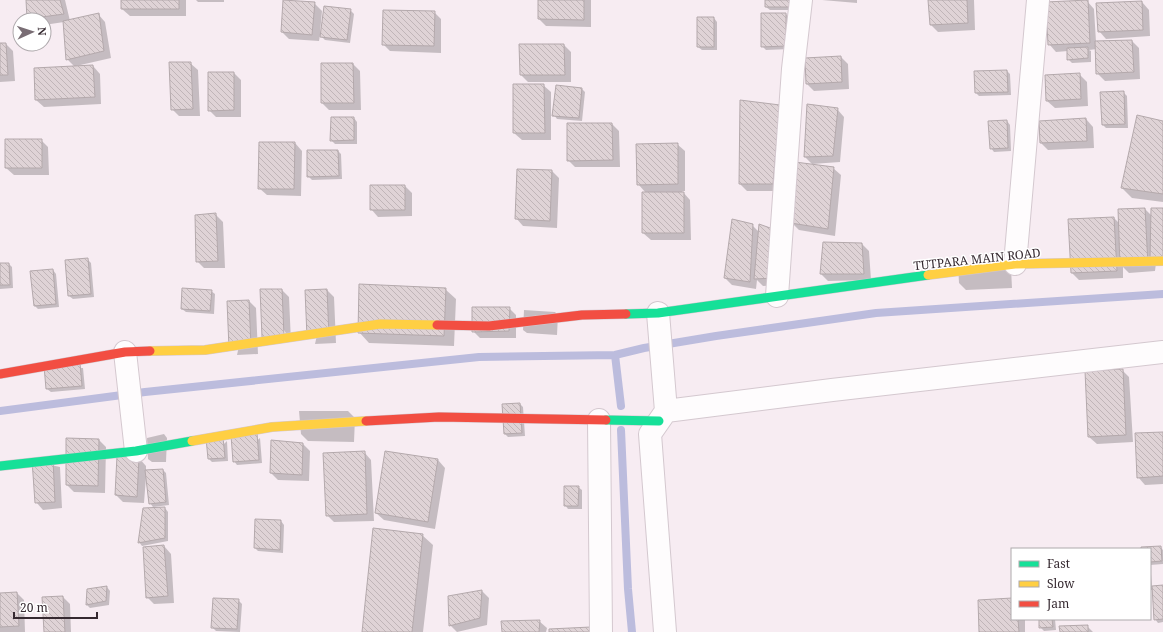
<svg xmlns="http://www.w3.org/2000/svg" width="1163" height="632" font-family="'Noto Serif',serif">
<defs>
<pattern id="building-back-hatch" width="6" height="6" patternUnits="userSpaceOnUse"><rect width="6" height="6" fill="#dfd3d6"/><path d="M-1 5l2 2M0 0l6 6M5-1l2 2" fill="none" stroke="#c0b5b8"/></pattern>
</defs>
<rect width="100%" height="100%" fill="#f7ecf2"/>
<!-- shadow -->
<path fill="#0003" d="M27,0h38l5,21 28,-7 7,8 6,36 -35,8h17l7,8 1,30 -57,3 -8,-7 39,-33 -8,-8 -3,-37 -20,3v-5h-14l-2,-1z
M122,0h64v16h-56l-8,-7z
M196,0h28v2h-26z
M539,0h52v27l-45,-1 -7,-7z
M766,0h30v10h-26l-4,-3z
M822,0h35v3z
M929,0h45l1,30 -37,2 -8,-8z
M1087,1l7,8 2,33 36,-1 7,7 1,31 -35,2 -8,-8v-24l-8,1 2,1v11l-19,1 -4,-4v-8l-12,1 -7,-8z
M1142,2l7,8 1,26 -44,3 -7,-8z
M314,3l8,8 -2,22 2,1 28,-24 4,4 -4,29 -25,-3 -5,-5 -1,6 -30,-2 -7,-7z
M434,12l7,7v34l-51,-2 -7,-7z
M786,14l3,4 1,31 -24,1 -4,-4z
M714,18l3,4v28h-15l-4,-3z
M0,44h6l7,7 2,30 -15,1z
M520,45h44l7,7v30h-43l-7,-7z
M841,57l7,7 1,25 -35,2 -7,-7z
M190,63l8,7 2,46h-21l-7,-7z
M353,64l7,7 1,39h-32l-7,-7z
M1007,71l3,3 1,21 -32,1 -3,-3 -1,-21z
M234,73l7,7v37h-25l-7,-7z
M1079,74l8,8 1,24 -33,2 -8,-7z
M543,85l8,7v48h-29l-8,-7z
M582,89l3,3 -3,29 -25,-2 -3,-4z
M1123,92l4,4 1,32h-22l-3,-3z
M779,105l1,86h-33l-7,-7z
M837,109l7,8 -4,45 -28,2 -7,-7z
M354,118l3,4v22h-22l-4,-4z
M1086,119l7,8 1,21 -46,2 -7,-7z
M1007,121l3,4 1,26 -17,1 -3,-4z
M1163,122v80l-31,-4 -10,-10z
M612,124l7,7 1,36h-45l-7,-7z
M41,140l7,7 1,28h-35l-8,-7z
M260,143h35l7,8 -1,45 -34,-1 -8,-7z
M677,144l8,7v40h-3l8,9 1,40h-40l-8,-7v-40h3l-8,-9z
M338,151l3,3 1,25 -30,1 -4,-4z
M833,168l8,7 -6,61 -36,-6 -7,-7z
M552,171l7,7 -2,50 -34,-2 -7,-8z
M405,186l7,7v23l-34,1 -7,-8z
M1145,209l7,7 11,-7 -8,62 -26,2 -6,-6v11l-44,2 -7,-7 42,-55 6,6z
M216,215l7,7 2,46h-21l-7,-7z
M752,225l7,7 24,53 -20,1 -6,-6 -1,9 -24,-4 -7,-7z
M862,244l7,7 2,29 -43,1 -7,-7z
M87,259l4,4 3,34 -21,2 -4,-3z
M0,264h9l3,3 1,21 -13,1z
M958,264l53,4 1,20 -46,2 -7,-7z
M53,270l3,4 3,33 -21,2 -3,-3z
M445,289l11,10 -2,47 -85,-3 -10,-11z
M261,290h21l7,7 2,45z
M327,290l7,7 2,46 -21,1z
M211,291l4,3 -1,20 -28,-2 -4,-3z
M249,301l7,7 2,46 -21,1z
M509,308l7,7v23h-36l-7,-7z
M524,310l31,2 3,3 -1,20 -30,-2 -4,-3z
M45,367l38,1 2,21 -34,3 -4,-3z
M1122,370l7,7 4,65 -36,2 -8,-7z
M520,404l3,3 2,29 -17,1 -3,-3z
M299,411h49l7,7 -1,24 -46,-1 -7,-7z
M1163,433v51l-18,1 -7,-8z
M164,434l3,4 -1,24h-14l-4,-3 -1,-21z
M260,438l2,25 -25,2 -3,-4z
M99,440l7,7 -1,46 -31,-1 -7,-7z
M227,441l1,20 -16,1 -3,-3z
M303,444l7,7 -1,30 -31,-1 -7,-7z
M364,452l7,8 3,61 -40,1 -7,-7z
M386,452l52,8 7,8 -10,61 -51,-9 -8,-7z
M139,458l7,8v5l17,-1 3,3 3,32 -16,2 -3,-4 -3,-27 -1,1 -2,26 -21,-1 -7,-7z
M33,461l27,6 2,41 -19,2 -7,-8z
M578,487l4,3v19h-14l-3,-4z
M165,508l3,4v29l-26,5 -3,-4z
M281,521l3,4 -1,28 -25,-2 -3,-3z
M422,535l11,10 -10,87h-60z
M164,546l7,8 3,49 -20,1 -7,-7z
M1160,547l3,3v14l-13,1v-16h-8z
M1150,573l1,1 1,13 11,-1v36l-5,1 -3,-4 -2,-29h-3z
M107,587l3,4 -1,14 -19,3 -3,-3z
M482,591l7,7 -2,27 -30,7 -7,-7 -1,-28z
M17,593l7,7 1,32h-25v-38z
M63,597l7,7 1,28h-26z
M1012,599v20h13v13h-45z
M238,600l4,4 -2,28 -24,-1 -4,-4z
M1040,619h15l1,11 -12,1 -4,-4z
M539,621l8,7 -1,4h-43z
M1087,626l6,6h-32z"/>
<g fill="none" stroke-linecap="round" stroke-linejoin="round">
<!-- stream -->
<path stroke="#bcbcdd" stroke-width="8" d="M615,355l6,51
M0,411l145,-19 334,-35 136,-2 29,-7 72,-12 160,-23 287,-19
M621,430l7,159 4,43"/>
</g>
<!-- building -->
<path fill="url(#building-back-hatch)" stroke="#b4a9ac" d="M26,0h34l4,14 -37,5z
M121,0h58v9h-58z
M283,0l32,2 -3,33 -31,-3z
M538,0h46v20l-46,-1z
M765,0h28v7h-28z
M928,0h39l1,23 -38,2z
M1088,0l2,43 -42,2 -2,-43z
M1142,1l1,29 -45,2 -2,-29z
M324,6l27,3 -4,31 -27,-3z
M383,10l52,1 -1,35 -52,-1z
M99,13l5,38 -38,9 -3,-39z
M761,13h25v33l-25,1z
M697,17h17v30h-17z
M1132,40l2,32 -38,2 -1,-33z
M0,43h6l2,32h-8z
M519,44h45l1,31h-45z
M1088,47v11l-21,2v-12z
M841,56l1,26 -36,2 -1,-26z
M169,62h22l2,47 -22,1z
M321,63h32l1,40h-33z
M93,65l2,32 -60,3 -1,-32z
M1007,70l1,22 -33,1 -1,-22z
M208,72h26v38l-26,1z
M1080,73l1,26 -35,2 -1,-26z
M513,84h31l1,49h-32z
M556,85l26,3 -3,30 -27,-2z
M1124,91l1,33 -23,1 -2,-33z
M740,100l40,5 -7,79h-34z
M807,104l31,4 -5,48 -29,1z
M1137,115l26,6v73l-42,-6z
M331,117h23v23l-24,1z
M1086,118l1,23 -47,2 -1,-22z
M1007,120l1,28 -18,1 -2,-28z
M567,123h45l1,37 -46,1z
M5,139h37v29h-37z
M259,142h36l-1,47h-36z
M678,143v41l-41,1 -1,-41z
M307,150h31l1,26 -32,1z
M795,162l39,5 -6,62 -37,-6z
M517,169l35,1 -2,51 -35,-2z
M370,185h35v25h-35z
M642,192h42v41h-42z
M1145,208l3,57 -28,1 -2,-57z
M1151,208h12v52h-13z
M216,213l2,48 -22,1 -1,-47z
M1114,217l3,54 -46,2 -3,-54z
M732,219l21,5 -3,58 -26,-4z
M759,224l14,5 3,49 -22,1z
M823,242l39,1 2,31h-44z
M88,258l3,36 -23,2 -3,-36z
M0,263h9l1,22h-10z
M53,269l3,35 -22,2 -4,-35z
M359,284l87,4 -2,48 -86,-3z
M182,288l30,2 -2,21 -29,-2z
M260,289h22l2,47 -22,1z
M327,289l2,47 -22,1 -2,-47z
M249,300l2,47 -22,1 -2,-47z
M472,307h38l-1,24 -37,1z
M80,363l2,23 -36,3 -2,-23z
M1123,369l3,66 -38,2 -3,-66z
M520,403l2,30 -18,1 -2,-30z
M1163,432v44l-26,2 -2,-45z
M257,433l2,27 -26,2 -2,-27z
M223,437l2,21 -17,1 -2,-21z
M66,438l33,1 -1,47 -32,-1z
M271,440l32,3 -1,32 -32,-2z
M365,451l2,63 -41,2 -3,-63z
M385,451l53,8 -10,63 -53,-9z
M117,456l22,2 -2,39 -22,-2z
M53,459l2,43 -20,1 -3,-43z
M163,469l3,33 -17,2 -4,-34z
M564,486h15l-1,20h-14z
M165,507v31l-27,5 5,-35z
M255,519l26,1 -1,30 -26,-2z
M373,528l50,6 -11,98h-50z
M164,545l4,51 -22,2 -3,-51z
M1161,546l1,15 -12,1v-13h-9v-2z
M1163,585v34l-9,1 -2,-34z
M107,586l-1,15 -20,4 1,-16z
M482,590l-2,28 -31,8 -1,-30z
M17,592l2,34 -19,1v-34z
M63,596l2,36h-21l-2,-35z
M213,598l26,1 -2,30 -26,-1z
M1012,598v21h6l1,13h-40l-1,-32z
M1039,619h13l1,8 -14,1z
M540,620l-1,12h-37l-1,-11z
M1088,625v7h-28l-1,-6z
M591,627l1,5h-43v-3z"/>
<g fill="none" stroke-linecap="round" stroke-linejoin="round">
<!-- street casing -->
<g stroke="#d4c8cf" stroke-width="24">
<path id="street" d="M1015,264l23,-264
M777,296l16,-227 8,-69
M658,313l8,98 166,-21 331,-38
M125,352l11,99
M599,420l2,212
M665,632l-15,-198 16,-23"/>
</g>
<!-- fast casing -->
<g stroke="#d4c8cf" stroke-width="10">
<path id="fast" d="M626,314l32,-1 270,-38
M606,420l53,1
M0,466l136,-15 56,-10"/>
</g>
<!-- slow casing -->
<g stroke="#d4c8cf" stroke-width="10">
<path id="slow" d="M928,275l87,-11 148,-3
M150,351l55,-1 175,-26 57,1
M192,441l80,-14 94,-6"/>
</g>
<!-- jam casing -->
<g stroke="#d4c8cf" stroke-width="10">
<path id="jam" d="M437,325l52,1 93,-11 44,-1
M0,374l125,-22 25,-1
M366,421l73,-4 167,3"/>
</g>
<!-- street -->
<use href="#street" stroke="#fefcfd" stroke-width="22"/>
<!-- fast -->
<use href="#fast" stroke="#16e098" stroke-width="9"/>
<!-- slow -->
<use href="#slow" stroke="#ffcf43" stroke-width="9"/>
<!-- jam -->
<use href="#jam" stroke="#f24e42" stroke-width="9"/>
</g>
<g text-anchor="middle" dominant-baseline="central" stroke-width="3" stroke-linejoin="round" paint-order="stroke">
<!-- street labels -->
<g font-size="12" fill="#352930" stroke="#fff">
<text transform="translate(977 259) rotate(-6)">TUTPARA MAIN ROAD</text>
</g>
</g>
<!-- legend -->
<rect x="1011" y="548" width="140" height="72" fill="#ffffff" stroke="#aea9ac"/>
<rect x="1019" y="561" width="20" height="6" fill="#16e098" stroke="#aea9ac"/>
<text x="1047" y="568" font-size="12" fill="#352930">Fast</text>
<rect x="1019" y="581" width="20" height="6" fill="#ffcf43" stroke="#aea9ac"/>
<text x="1047" y="588" font-size="12" fill="#352930">Slow</text>
<rect x="1019" y="601" width="20" height="6" fill="#f24e42" stroke="#aea9ac"/>
<text x="1047" y="608" font-size="12" fill="#352930">Jam</text>
<!-- north arrow -->
<g transform="translate(32 32) rotate(87)"><circle r="19" fill="#ffffff" stroke="#aea9ac"/>
<path d="M0-3L7 15L0 10L-7 15Z" fill="#796d74"/>
<text y="-6" font-size="11" font-weight="bold" text-anchor="middle" fill="#352930">N</text>
</g>
<!-- scale -->
<path d="M14 612v6h83v-6" fill="none" stroke="#352930" stroke-width="2"/>
<text x="20" y="612" font-size="12" fill="#352930" stroke="#ffffff" stroke-width="3" paint-order="stroke">20 m</text>
</svg>
